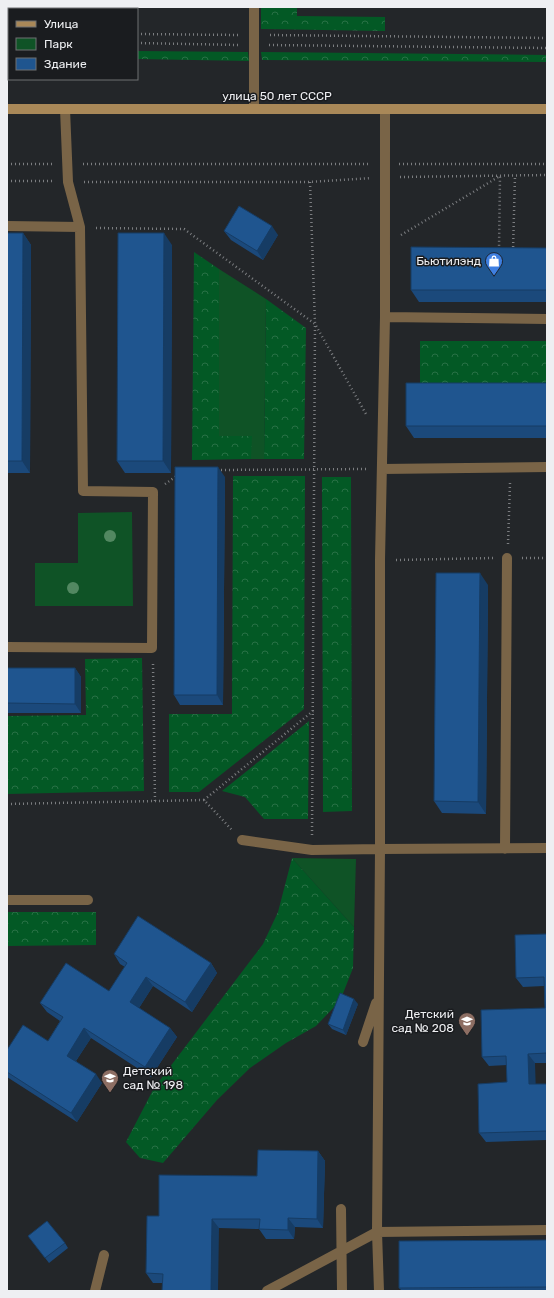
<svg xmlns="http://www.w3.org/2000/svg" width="554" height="1298" font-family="Rubik,sans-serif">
<defs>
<pattern id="forest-crowns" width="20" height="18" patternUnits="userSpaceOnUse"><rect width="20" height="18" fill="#035925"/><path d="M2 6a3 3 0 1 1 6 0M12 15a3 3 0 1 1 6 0" fill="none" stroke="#287145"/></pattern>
</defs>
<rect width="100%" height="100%" fill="#232629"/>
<!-- green -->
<path fill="#0f5326" d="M219,269l47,30 -2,160h-13v-23h-32z
M132,512l1,94h-98v-43h43v-50z
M292,858l64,1 -2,68z"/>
<!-- forest -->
<path fill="url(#forest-crowns)" d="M261,7h36v9l88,1v14l-124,-2z
M137,51l111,1 1,9 -112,-2z
M261,52l286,3v7l-285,-2z
M194,252l25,17v167h33l-1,23 -59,1z
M266,299l40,29 -2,131h-40z
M420,341h127v42l-127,1z
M233,476h72l-1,233 -105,83h-30v-78h63z
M322,477h29l1,334 -29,1z
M142,658l2,133 -137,3v-78l79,-1 -1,-56z
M309,721l-1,98h-44l-19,-22 -23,-6z
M292,858l62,69 -1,41 -13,33 -24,25 -30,17 -36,25 -33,32 -54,63 -23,-5 -14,-16 28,-54 109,-144 15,-32z
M7,912h89v33l-89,1z"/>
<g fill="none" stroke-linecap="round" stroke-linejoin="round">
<!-- path -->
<path stroke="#7c7e81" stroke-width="2.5" stroke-dasharray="1 3" stroke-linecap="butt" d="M7,33h2
M137,34l102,1
M270,35l277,3
M7,42h2
M137,43l101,2
M269,45l278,3
M7,164h45
M83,164h287
M399,164h148
M400,177l147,-2
M7,181h46
M84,182h226l61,-4
M310,182l5,142 -3,511
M96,228l88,1 131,95 51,90
M401,235l99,-59 -1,73
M513,251l2,-76
M217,470l149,-1
M165,484l13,-9
M508,544l2,-61
M522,558h25
M396,560l97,-2
M153,664l2,137
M204,800l109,-89
M7,804l197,-4 28,30"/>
<!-- lane -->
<path stroke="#796447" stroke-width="10" d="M254,109v-102
M7,226l73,1
M385,317l162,2
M382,469l165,-2
M7,647l145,1 1,-156 -70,-1 -3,-264 -12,-45 -3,-73
M242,840l70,10 68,-1v-289l5,-243v-208
M505,849l2,-291
M7,900h81
M363,1042l13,-39
M341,1209l1,82
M95,1291l9,-36
M267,1291l110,-59 170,-2
M379,1291l-2,-59 3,-383 167,-1"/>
<!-- secondary -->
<path stroke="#a98858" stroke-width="10" d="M7,109h540"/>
</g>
<!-- trees -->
<g fill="#528861">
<circle cx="110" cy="536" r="6"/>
<circle cx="73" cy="588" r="6"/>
</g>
<!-- wall -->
<path fill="#1b497b" d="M224,231l54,4 -15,25 -32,-20z
M7,233h16l8,12 -1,228h-23z
M172,245l-1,228h-46l-8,-12z
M547,248v54h-128l-8,-12z
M547,383v55h-133l-8,-12z
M225,477l-2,228h-43l-6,-10z
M488,585l-2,229 -44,-1 -8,-12z
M7,668h68l6,9v36h-74z
M547,934v129h-12v21h12v56l-61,2 -7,-9 28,-51v-17l-18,1 -7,-9 63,-49 -1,-22 -21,1 -7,-9z
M114,954l97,9 6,10 -25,39 -39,-26 -14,22 31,20 7,9 -26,40 -60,-39 -15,23 26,22 -25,39 -70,-45v-27l41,-9 12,-20 -13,-9 -7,-9 69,-12 16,-24 -5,-3z
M358,1004l-12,31 -14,-6 -4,-5z
M318,1151l7,10 -2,67 -28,-1 -1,12h-28l-7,-10 -40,-1 -56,55h-10l-7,-10 13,-57z
M28,1236l37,7 3,5 -19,15z
M547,1240v50h-146l-2,-2z"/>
<!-- shaded-wall -->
<path fill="#163c64" d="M272,226l6,9 -15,25 -6,-9z
M23,233l8,12 -1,228 -8,-12z
M164,233l8,12 -1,228 -8,-12z
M218,467l7,10 -2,228 -6,-10z
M480,573l8,12 -2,229 -8,-12z
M75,668l6,9v36l-6,-9z
M211,963l6,10 -25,39 -7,-10z
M146,977l7,9 -16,25 -7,-9z
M354,999l4,5 -12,31 -3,-5z
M84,1028l7,10 -18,27 -6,-9z
M170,1028l7,9 -26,40 -6,-10z
M528,1054l7,9 1,31 -7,-10z
M96,1074l6,9 -25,39 -6,-9z
M318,1151l7,10 -2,67 -6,-9z
M288,1218l7,9 -1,12 -6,-9z
M212,1219l7,9 -1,63h-7z"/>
<!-- building -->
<path fill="#1f558f" stroke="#163c64" d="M239,206l33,20 -15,25 -33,-20z
M7,233h16l-1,228h-15z
M118,233h46l-1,228h-46z
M411,247l136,1v42h-136z
M406,383h141v43h-141z
M175,467h43l-1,228h-43z
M436,573h44l-2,229 -44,-1z
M7,668h68v36l-68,-1z
M138,916l73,47 -26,39 -39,-25 -16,25 40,26 -25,39 -61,-39 -17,28 29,18 -25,39 -64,-41v-22l16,-25 25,16 15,-24 -23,-14 26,-40 43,28 18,-28 -13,-9z
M547,934v119l-19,1 1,30h18v47l-68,2 -1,-49 29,-2 -1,-26 -24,1 -1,-47 64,-2 -1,-31 -28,1 -1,-43z
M340,993l14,6 -11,31 -15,-6z
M258,1150l60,1 -1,68 -29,-1v12l-29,-1 1,-10h-48l-1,72h-49l1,-17 -17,-1 1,-57h12v-41l98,1z
M47,1221l18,22 -20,15 -17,-22z
M547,1240v47l-148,1v-47z"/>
<!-- icons -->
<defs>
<g id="shop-pin" transform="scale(0.9)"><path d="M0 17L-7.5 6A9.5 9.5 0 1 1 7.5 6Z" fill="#3f7fe0" stroke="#1a1c1f"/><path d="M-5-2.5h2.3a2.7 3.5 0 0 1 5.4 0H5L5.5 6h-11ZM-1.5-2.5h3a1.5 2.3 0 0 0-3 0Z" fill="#fff"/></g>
<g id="school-pin" transform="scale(0.9)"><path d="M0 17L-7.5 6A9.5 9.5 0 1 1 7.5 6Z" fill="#8d6e63" stroke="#1a1c1f"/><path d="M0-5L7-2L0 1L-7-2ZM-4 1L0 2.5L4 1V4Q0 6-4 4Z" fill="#fff"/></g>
</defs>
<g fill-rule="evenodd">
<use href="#shop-pin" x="494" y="261"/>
<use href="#school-pin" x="467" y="1021"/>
<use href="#school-pin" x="110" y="1078"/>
</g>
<g text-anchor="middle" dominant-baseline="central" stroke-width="3" stroke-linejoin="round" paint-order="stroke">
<!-- street labels -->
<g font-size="12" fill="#eeeff2" stroke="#1a1c1f">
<text x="277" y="96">улица 50 лет СССР</text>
</g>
<!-- poi labels -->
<g font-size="12" fill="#eeeff2" stroke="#1a1c1f" text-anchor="end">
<text x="481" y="261">Бьютилэнд</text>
<text x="454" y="1014">Детский<tspan x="454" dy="14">сад № 208</tspan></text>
<text x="123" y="1071" text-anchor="start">Детский<tspan x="123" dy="14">сад № 198</tspan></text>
</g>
</g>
<!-- border -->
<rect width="554" height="1298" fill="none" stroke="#eeeff2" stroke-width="16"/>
<!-- legend -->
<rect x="8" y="8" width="130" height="72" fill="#1a1c1f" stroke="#6f7073"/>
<rect x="16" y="21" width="20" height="6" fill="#a98858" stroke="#6f7073"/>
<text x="44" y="28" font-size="12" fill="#eeeff2">Улица</text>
<rect x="16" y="38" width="20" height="12" fill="#0f5326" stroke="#6f7073"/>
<text x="44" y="48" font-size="12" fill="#eeeff2">Парк</text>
<rect x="16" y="58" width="20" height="12" fill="#1f558f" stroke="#6f7073"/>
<text x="44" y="68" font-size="12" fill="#eeeff2">Здание</text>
</svg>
